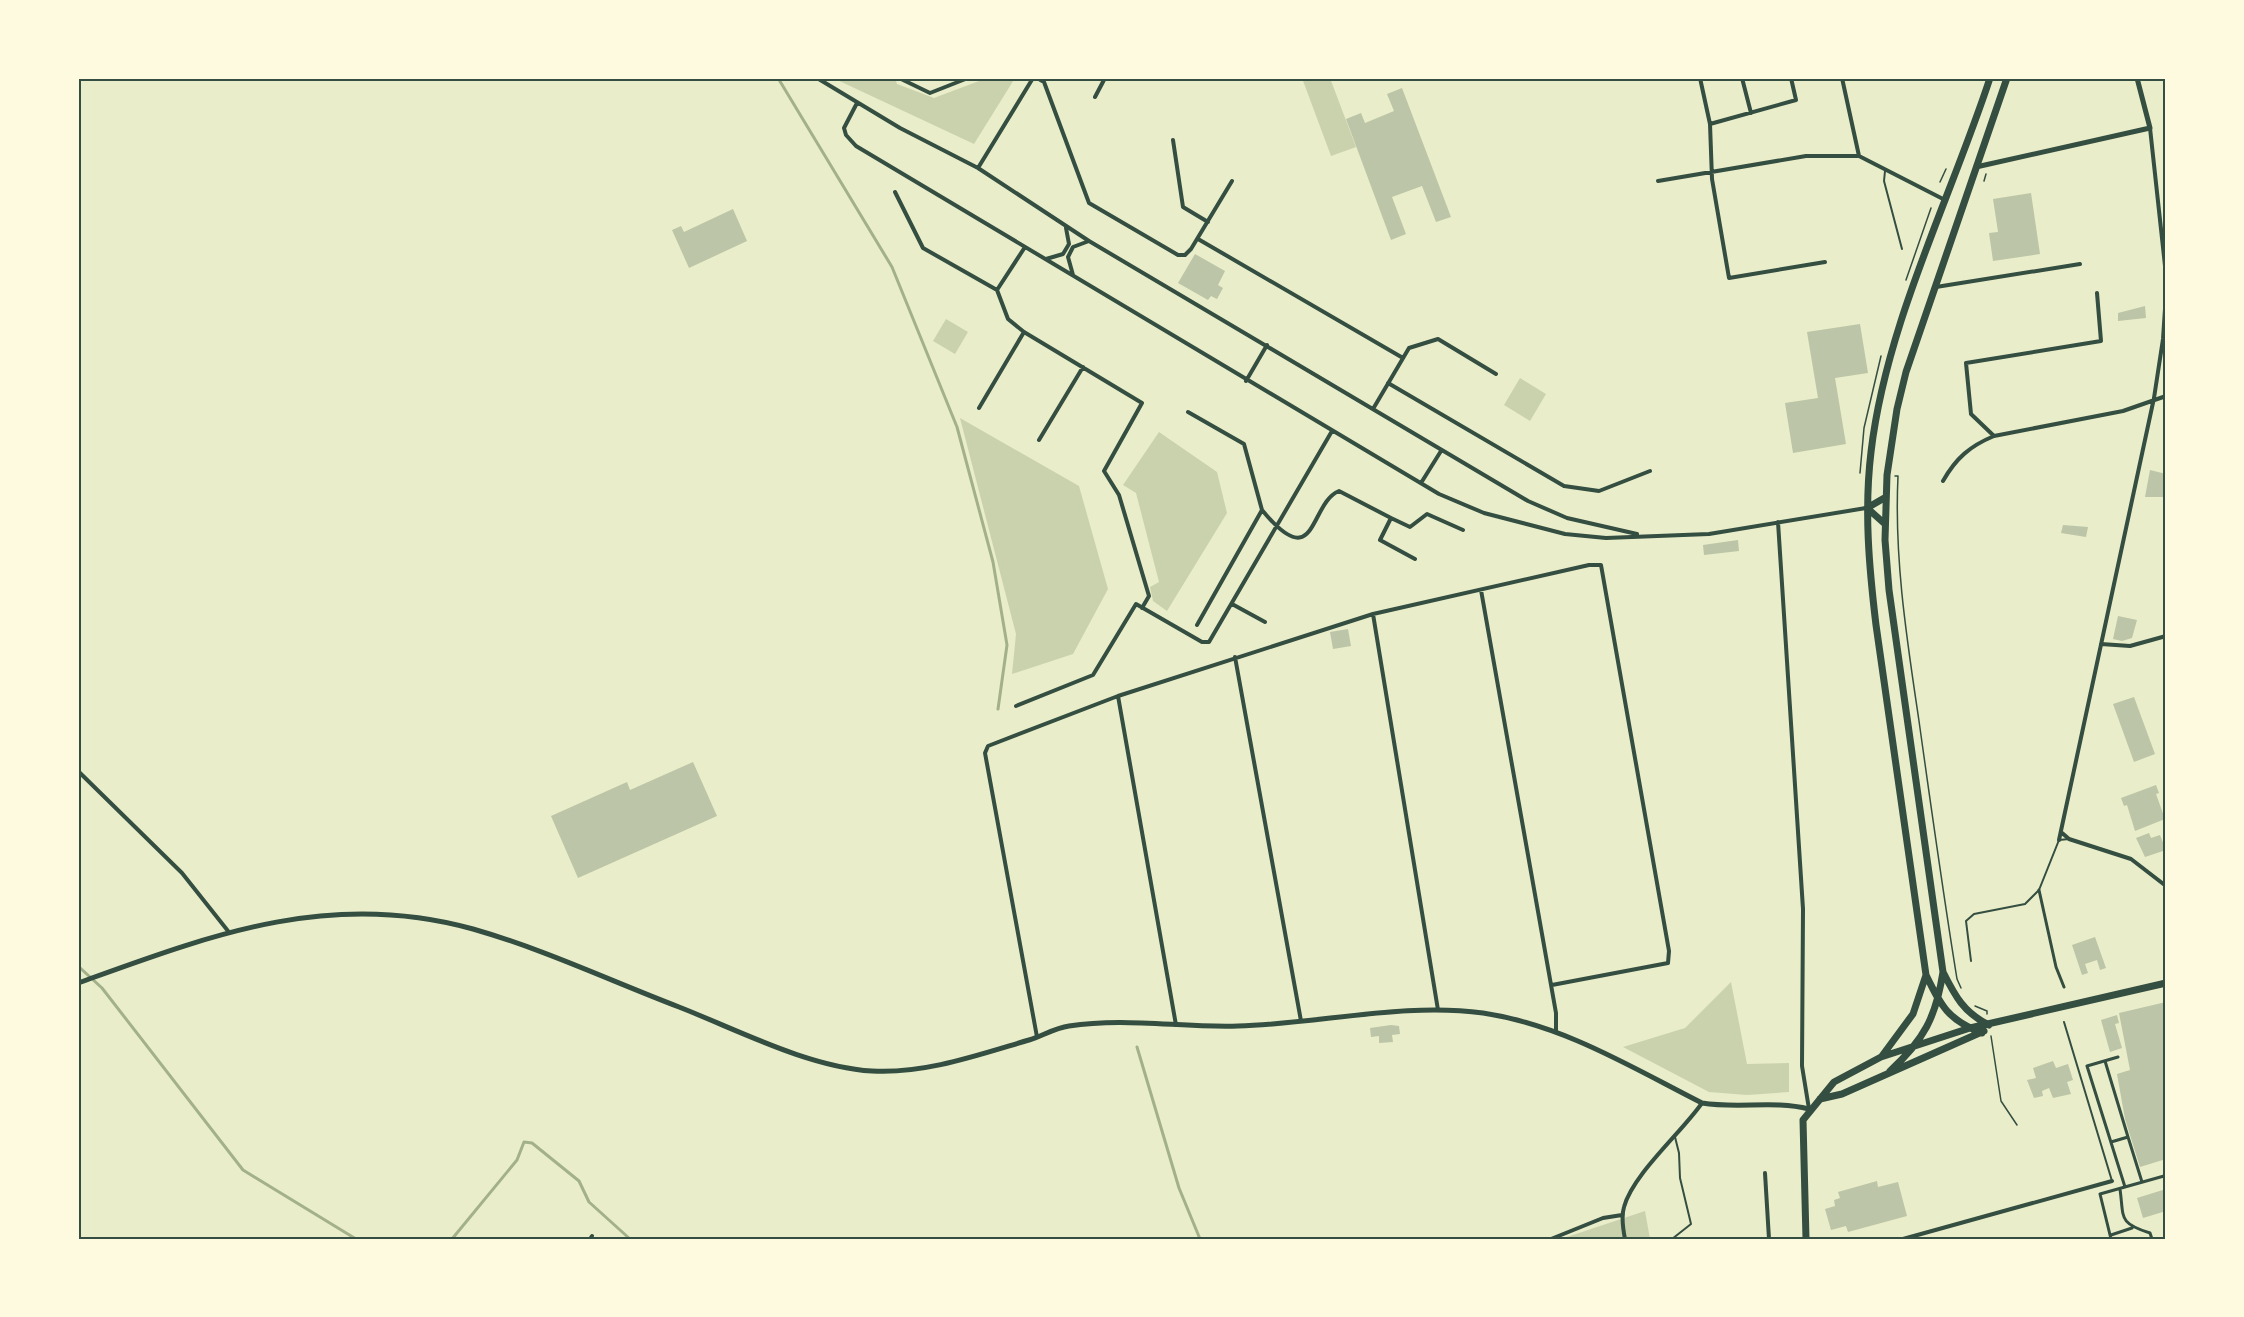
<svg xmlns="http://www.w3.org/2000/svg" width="2244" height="1317" font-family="'Fira Sans Condensed',sans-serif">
<rect width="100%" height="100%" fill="#e9edc9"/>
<!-- green -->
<path fill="#cad2ad" d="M833,78h62l2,6 37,14 53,-20h28l-41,66z
M1302,78h28l26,69 -25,9z
M946,319l22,13 -13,22 -22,-13z
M1520,378l26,16 -16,27 -26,-16z
M960,418l119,68 29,103 -35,65 -61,20 4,-40z
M1159,432l58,40 10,41 -60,98 -14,-10 -3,-14 9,-5 -23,-89 -13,-8z
M1731,982l16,82 42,-1v29l-42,3 -38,-3 -86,-45 62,-19z
M1645,1211l5,28h-89z"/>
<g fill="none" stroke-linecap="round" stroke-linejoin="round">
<!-- stream -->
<path stroke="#a3b18a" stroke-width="3" d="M778,78l114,189 65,160 36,135 14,83 -9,64
M78,966l24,22 141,182 113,69
M1137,1047l42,141 21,51
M452,1239l65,-79 7,-18 8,1 47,38 10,21 41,37"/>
</g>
<!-- building -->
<path fill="#bcc5a7" d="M1402,88l49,129 -15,5 -14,-36 -30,11 14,37 -15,6 -45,-121 15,-6 4,10 29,-12 -7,-17z
M2031,193l9,61 -47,7 -4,-28 9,-1 -5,-33z
M733,209l14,32 -58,27 -17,-38 9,-4 3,6z
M1195,254l30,17 -7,14 5,3 -6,11 -6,-3 -3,4 -30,-17z
M2145,306l1,12 -28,3v-8z
M1860,324l8,49 -33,5 11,66 -53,9 -8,-50 33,-5 -11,-66z
M2150,470l16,4v23h-21z
M2063,525l25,2 -2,10 -25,-4z
M1738,540l1,11 -35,4 -1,-10z
M2118,616l19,4 -5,18 -10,3 -9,-2z
M1348,629l3,17 -18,3 -3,-17z
M2134,697l21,57 -21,8 -21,-58z
M693,762l24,54 -139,62 -27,-62 76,-34 3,8z
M2156,785l3,8 -3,1 9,25 -30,12 -8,-26 -3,1 -3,-8z
M2149,833l2,5 9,-3 6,15 -21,7 -9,-19z
M2095,937l11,31 -6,2 -3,-10 -12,4 3,9 -6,2 -10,-30z
M2166,1002v157l-26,8 -15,-48 -8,-45 13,-4 -11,-57z
M2117,1015l2,8 -4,1 7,24 -12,4 -9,-32z
M1391,1025l8,1 1,8 -8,1 1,7 -14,1v-7l-8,1 -1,-9z
M2053,1061l3,7 12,-4 5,16 -6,2 4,12 -18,4 -4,-10 -7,3 1,5 -9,2 -7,-18 9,-2 -3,-10z
M1877,1181l1,6 20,-5 9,34 -59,16 -2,-6 -15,4 -6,-21 10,-3 -1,-6 6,-2 -2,-6z
M2166,1189v22l-23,7 -6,-20z"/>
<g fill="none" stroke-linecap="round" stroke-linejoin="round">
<!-- path -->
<path stroke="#344e41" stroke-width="1.5" d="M1984,181l2,-7
M1940,182l6,-13
M1906,280l25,-72
M1860,473l4,-45 17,-72
M1895,476h3c-4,83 9,164 21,245 12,86 24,172 38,258l4,9
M1975,1006l12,5v3
M1991,1036l10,65 16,24"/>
<!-- service -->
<path stroke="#344e41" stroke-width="2" d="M1885,171l-1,10 18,68
M1971,961l-5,-40 8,-7 51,-10 14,-14 20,-50 10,-1
M2064,1022l48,159
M1672,1239l19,-15 -11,-46 -1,-25 -4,-16"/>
<!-- pedestrian -->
<path stroke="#344e41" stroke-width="3" d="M2039,890l17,77 8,20
M2118,1057l-31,9 38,121
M2105,1061l23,76
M2111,1142l17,-5 14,45
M2120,1189c4,29 -2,34 30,44l2,6
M2111,1235l21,-7
M2111,1239l-11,-45 64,-18"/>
<!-- minor -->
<path stroke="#344e41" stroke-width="4" d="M817,78l83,50 78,40 111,73 439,260 39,17 70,16
M899,78l31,15 38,-15
M1037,78l7,4 45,121 89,52h7l6,-6 41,-68
M1700,78l10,46 2,55 17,99 96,-16
M1742,78l9,35
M1842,78l17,78 86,44
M1095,97l10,-19
M857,103l-13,25 2,7 10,11 583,348 45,19 81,21 41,4 103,-4 157,-26
M1710,124l86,-24 -5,-22
M2150,128l16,147
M1173,140l10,67 25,15
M978,168l55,-90
M1658,181l148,-25h53
M895,192l28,56 74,42 11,29 16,13 118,71 -38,68 15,24 30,101 -7,12
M1198,239l205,119
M1046,259l17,-5 6,-10 -3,-16
M1073,275l-5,-18 5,-10 16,-6
M1936,287l144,-23
M997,290l28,-43
M2097,293l4,48 -135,22 5,51 23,22 129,-25 43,-15
M1246,381l21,-36
M1388,383l176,103 35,5 51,-20
M979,408l45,-76
M1373,409l36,-61 29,-9 58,35
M1188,412l56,32 18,66 -65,115
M1039,440l44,-73
M1943,481c13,-23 27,-35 51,-45
M1421,483l20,-32
M1262,510c55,67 47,-7 77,-19l52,27
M1778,522l25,387 -1,157 7,43
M1415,559l-35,-19 11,-22 19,9 17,-13 36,16
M1481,590l75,423v18
M1232,604l33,18
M1373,614l65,396
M2101,644l29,2 36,-10
M1235,657l66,364
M1118,696l255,-82 216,-49h12l68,386 -1,12 -116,22
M1016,706l77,-31 43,-71 66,38h7l123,-211
M78,771l104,102 46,58
M2061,832l8,7 62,20 35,27
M2059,840l95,-442 9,-59 3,-45
M1037,1037l-52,-284 3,-7 130,-50 58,329
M1765,1173l4,66
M590,1239l2,-3
M1551,1239l52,-21 19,-3
M1625,1239c-2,-10 -4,-22 -1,-32 9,-33 58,-75 78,-104
M1903,1239l209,-58"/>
<!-- tertiary -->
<path stroke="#344e41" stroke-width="5" d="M1976,167l174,-39 -13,-50
M78,983c133,-48 252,-94 395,-54 70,20 138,52 206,78 59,23 129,60 193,64 53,3 106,-16 157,-31 13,-4 26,-12 40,-14 56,-9 113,2 169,0 81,-2 165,-24 245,-13 80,12 148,54 219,90 37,6 71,-3 107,6"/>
<!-- primary -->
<path stroke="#344e41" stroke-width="7" d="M1867,508l18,16
M1867,508l19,-11
M1943,972c12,24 21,41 46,53
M1982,1033c-34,-13 -41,-27 -56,-58l-50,-350c-7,-58 -12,-115 -5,-173 15,-128 79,-252 119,-374
M1882,1056l31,-42 13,-39
M1890,1071c34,-31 46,-54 53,-99l-54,-382 -4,-50 2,-65 10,-66 9,-37 101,-294
M1820,1099l22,-5 142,-63
M1806,1239l-3,-119 31,-38 47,-25 89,-29 196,-45"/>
</g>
<!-- border -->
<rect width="2244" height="1317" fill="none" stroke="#fefae0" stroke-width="159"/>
<rect x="80" y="80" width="2084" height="1158" fill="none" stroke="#344e41" stroke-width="2"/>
</svg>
